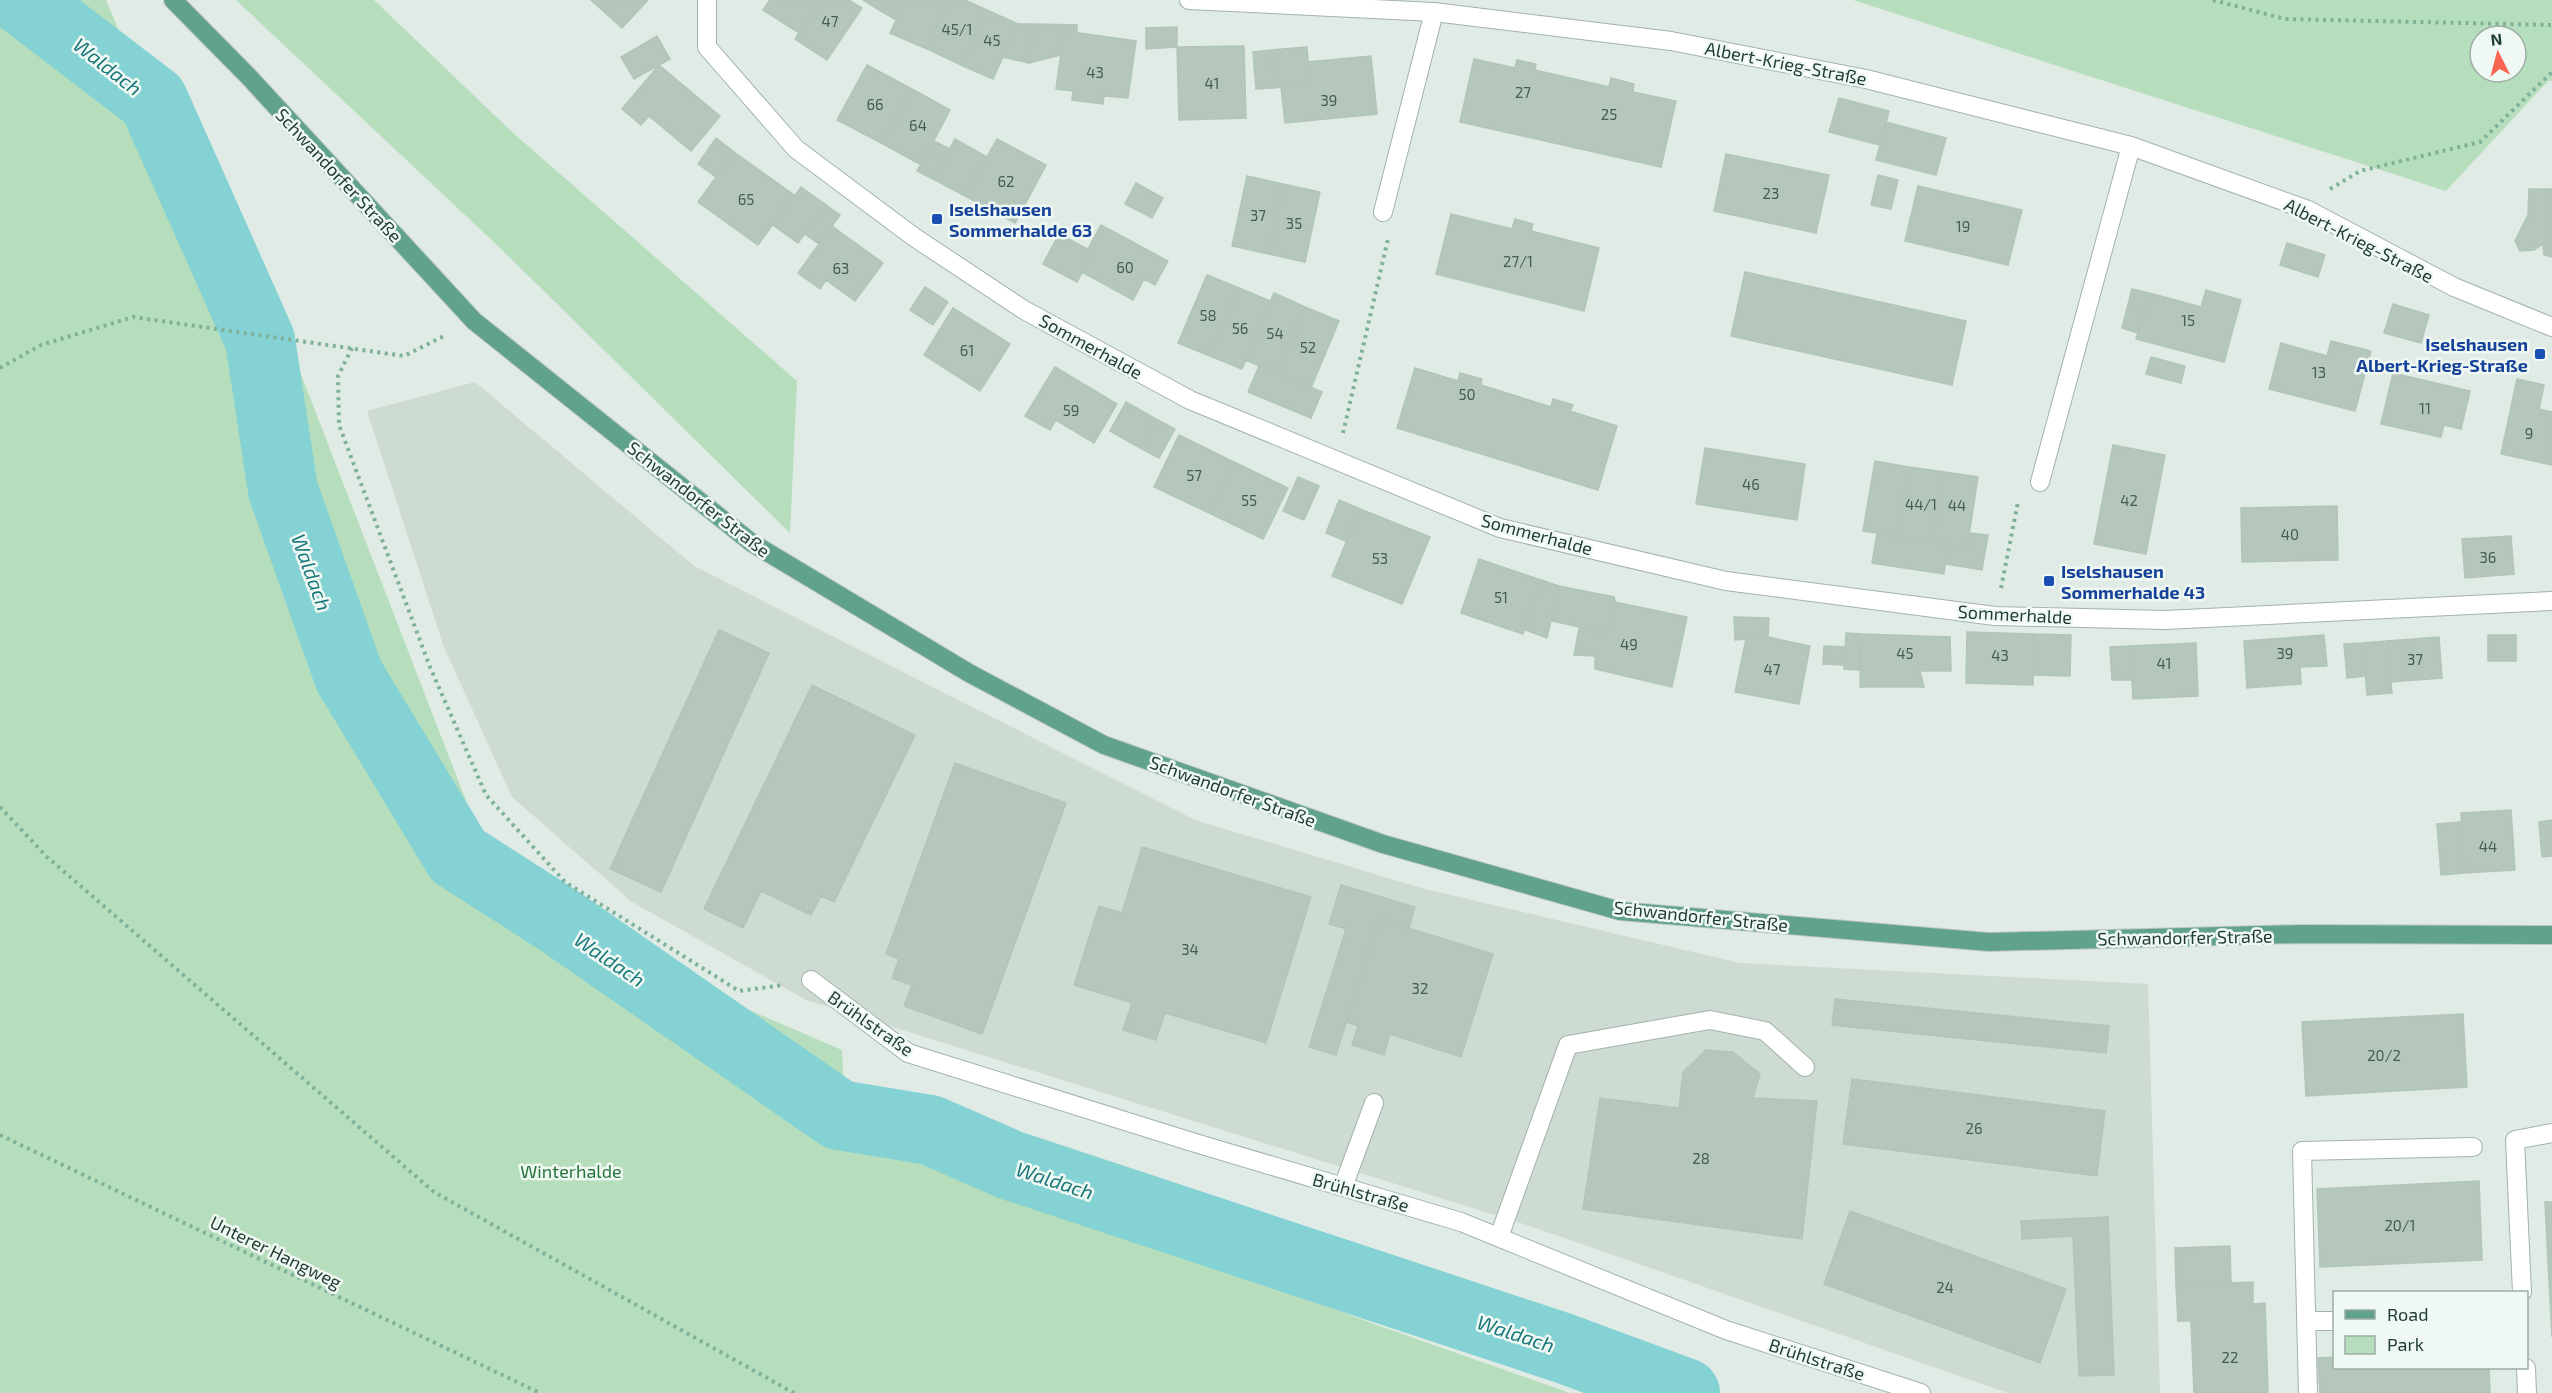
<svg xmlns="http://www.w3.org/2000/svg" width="2552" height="1393" font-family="'Exo 2',sans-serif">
<rect width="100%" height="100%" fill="#dfebe4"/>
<!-- built -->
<path fill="#cedbd3" d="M475,382l219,184 501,254 226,68 319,75 408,21 12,409h-152l-478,-167 -724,-226 -174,-98 -120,-105 -68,-150 -77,-236z"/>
<!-- green -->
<path fill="#b7debc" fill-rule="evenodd" d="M0,0h106l56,134 135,230 185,478 209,143 151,65 4,88 72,16 456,170 196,69h-1570z
M236,0h138l138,132 285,249 -7,152 -293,-288z
M1853,0h699v81h-4l-102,110zM2480,36h36v36h-36z"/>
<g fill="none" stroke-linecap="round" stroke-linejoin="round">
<!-- river -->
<path stroke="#84d2d4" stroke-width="70" d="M22,0l131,100 107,240 23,150 66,186 109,180 100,64 281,195 91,15 80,35 553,183 122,45"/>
</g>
<!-- building -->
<path fill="#b5c6bd" stroke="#b2c5ba" stroke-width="1.5" d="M591,0h57l-26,28z
M770,0h51l-22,33 -36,-23z
M821,0h28l13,8 -35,52 -32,-21z
M863,0h21l-5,10z
M884,0h21l-9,20 -17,-10z
M905,0h44l-22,49 -37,-16z
M949,0h16l22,10 -26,55 -34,-16z
M987,10l31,14 -25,55 -32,-14z
M1018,24h17l-6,39 -26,-6z
M1035,24l42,1v8l-13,-2 -3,24 -32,8z
M1177,27v20l-31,2v-21z
M1064,31l72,10 -8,57 -24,-2 -1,8 -31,-4 1,-9 -17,-2z
M657,36l13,23 -36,20 -13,-22z
M1244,46l2,72 -67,2 -2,-73z
M1307,47l3,37 -36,4 -3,-38z
M1271,50l3,38 -18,1 -3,-37z
M1371,56l6,58 -92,9 -4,-36 29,-3 -2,-22z
M1474,59l41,9 2,-8 19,4 -1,6 74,17 2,-9 23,6 -1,8 43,9 -15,66 -201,-45z
M659,65l61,51 -29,35 -42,-35 -8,9 -19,-16z
M867,65l45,24 -29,55 -46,-24z
M912,89l38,21 -29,55 -38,-21z
M1839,98l50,13 -9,34 -51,-13z
M1886,122l60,16 -10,37 -60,-15z
M716,138l18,14 -18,25 -18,-13z
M955,139l32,18 -22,39 -32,-17z
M997,139l49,26 -31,58 -50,-27z
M934,141l16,8 -17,30 -16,-8z
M734,152l60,43 -36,50 -60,-43z
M1726,154l103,21 -13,58 -102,-22z
M1878,175l20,5 -7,29 -20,-4z
M1247,176l36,8 -14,70 -37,-8z
M1136,183l27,15 -11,20 -27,-14z
M1283,184l37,8 -15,70 -36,-8z
M1918,186l104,24 -14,55 -103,-24z
M801,187l25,18 -28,38 -25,-18z
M2529,189h23v68l-8,-2 -1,-11 -9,6 -14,1 -5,-10 13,-26z
M826,205l14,10 -21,29 -14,-10z
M1451,214l61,15 3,-10 18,5 -2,7 68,17 -15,63 -148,-37z
M1101,225l67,36 -13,24 -11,-6 -11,21 -51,-28 11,-20 -5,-3z
M832,226l51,37 -28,38 -29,-21 -6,9 -22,-16z
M1059,234l34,18 -16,30 -34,-18z
M2287,243l38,12 -7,22 -38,-12z
M1745,272l221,49 -14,64 -221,-49z
M1207,275l32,13 -29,68 -32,-13z
M925,287l23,15 -15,23 -23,-15z
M1239,288l31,13 -28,68 -32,-13z
M2132,289l17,4 -11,40 -16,-5z
M2206,290l35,10 -17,62 -88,-23 13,-46 52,14z
M1274,293l31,14 -28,66 -32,-13z
M2393,304l36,11 -8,28 -37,-10z
M1305,307l34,14 -28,67 -34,-15z
M953,308l57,36 -30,47 -56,-36z
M2331,341l40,10 -16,60 -86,-22 12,-46 46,13z
M2151,357l34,9 -4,17 -35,-9z
M1259,366l63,26 -11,26 -63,-26z
M1055,367l62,37 -23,39 -38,-23 -6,10 -25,-14z
M1415,368l43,13 2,-8 22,6 -1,6 70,22 2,-8 20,6 -3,6 47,15 -19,64 -201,-62z
M2393,373l77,18 -9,38 -17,-4 -3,12 -60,-13z
M2517,379l27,6 -5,24 13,3v53l-51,-11z
M1126,402l30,17 -16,29 -30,-17z
M1156,419l19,10 -16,29 -19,-10z
M1179,435l55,27 -25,51 -55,-26z
M2113,445l52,10 -19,99 -52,-10z
M1705,448l100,16 -8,56 -101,-16z
M1875,461l34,6 -11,69 -35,-5z
M1234,462l54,26 -25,51 -54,-26z
M1909,467l35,5 -11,70 -35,-6z
M1944,472l34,5 -11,71 -34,-6z
M1298,477l21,9 -15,34 -21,-9z
M1339,500l21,9 -14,32 -20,-8z
M2337,506l1,54 -96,2 -1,-54z
M1360,509l70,28 -28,67 -70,-28z
M1877,533l71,11 -4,30 -72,-11z
M1970,533l18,2 -6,35 -37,-6 3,-20 19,4z
M2511,536l3,38 -49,4 -3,-39z
M1479,559l62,21 -18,54 -62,-21z
M1541,580l18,6 -12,52 -24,-9z
M1559,586l55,11 1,5 -8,31 -55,-12z
M1615,602l72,15 -15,70 -77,-18v-13l-21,-1 5,-27 28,5z
M1734,617l35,1 -1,19 -33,3z
M719,630l50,23 -108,239 -51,-23z
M1967,632l67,2 -1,51 -67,-2z
M1846,633l15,1 -2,36 -15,-1z
M1861,634l89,3 1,34h-31l4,16h-64z
M2034,634l37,1 -1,41 -37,-1z
M2324,635l3,31 -27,1 1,17 -54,4 -3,-47z
M2488,635h28v26h-28z
M1768,637l42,9 -11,58 -64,-12 11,-53z
M2439,637l3,41 -52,4 -3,-41z
M2387,641l5,52 -25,2 -4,-52z
M2196,643l2,53 -65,3 -3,-53z
M2363,643l3,33 -19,2 -3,-34z
M1824,646l21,1 -1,18 -21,-1z
M2130,646l2,34h-20l-2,-33z
M812,685l103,50 -81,167 -13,-6 -10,19 -50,-24 -18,37 -39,-19z
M955,763l111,40 -84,231 -78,-28 8,-21 -20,-7 7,-19 -13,-5z
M2511,810l4,60 -51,3 -3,-60z
M2552,820v36l-10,1 -3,-35z
M2461,822l3,51 -23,2 -4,-51z
M1142,847l169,50 -45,146 -101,-30 -9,27 -33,-10 9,-27 -58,-18 25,-79 23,7z
M1341,885l74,22 -6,21 -30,-9 -43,136 -27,-8 37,-118 -17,-5z
M1379,919l114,35 -32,103 -71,-23 -6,21 -32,-10 6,-19 -11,-4z
M1835,999l274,27 -3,27 -274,-28z
M2463,1014l4,73 -161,9 -4,-74z
M1706,1050l27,2 27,22 -7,24 64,3 -15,138 -219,-30 17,-111 79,10 4,-36z
M1852,1079l253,32 -8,65 -254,-32z
M2479,1181l3,79 -162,7 -3,-78z
M2545,1202h7v135z
M1850,1211l216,78 -26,74 -216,-79z
M2108,1217l6,158 -35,1 -6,-140 -51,3 -1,-18z
M2230,1246l1,37 -55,2 -1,-37z
M2253,1282v22l12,-1 3,90h-74l-3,-72h-13l-2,-36z
M2334,1357v11h155l1,25h-170l-2,-35z"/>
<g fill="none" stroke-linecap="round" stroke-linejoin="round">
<!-- minor casing -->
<g stroke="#a2b3ab" stroke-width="20">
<path id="minor" d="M707,0v47l89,102 118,88 110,73 166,90 310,128 226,53 269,35 170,4 387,-19
M1189,0l245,12 237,29 195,38 265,67 177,64 146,77 98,40
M1383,212l51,-200
M2040,482l91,-336
M811,980l97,73 284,89 269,80 265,108 195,63
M1343,1187l31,-84
M1499,1237l69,-192 142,-25 55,11 40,36
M2522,1292l-7,-152 37,-7
M2306,1321h28
M2526,1368l1,25
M2308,1393l-6,-242 171,-4"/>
</g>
<!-- major casing -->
<g stroke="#c0c8c5" stroke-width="20">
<path id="major" d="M173,0l76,77 225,244 278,222 217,130 135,72 279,99 237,67 369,31 312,-8 251,1"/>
</g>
<!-- path -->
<path stroke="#7eb19a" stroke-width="4" stroke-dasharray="3 4.5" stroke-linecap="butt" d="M2213,0l72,19 267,6
M2330,189l30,-18 120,-29 72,-70
M352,348l-14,28 1,49 91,242 56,128 79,87 174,109 44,-6
M0,368l41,-23 92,-28 271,39 42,-21
M1343,433l45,-194
M2001,588l17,-86
M0,807l46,49 388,336 360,201
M0,1135l540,258"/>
<!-- minor -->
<use href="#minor" stroke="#fff" stroke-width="18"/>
<!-- major -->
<use href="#major" stroke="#61a38a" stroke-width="18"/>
</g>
<!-- markers -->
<g fill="#1a4fb4" stroke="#f0f8f3" stroke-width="2">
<rect x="931" y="213" width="12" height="12" rx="3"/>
<rect x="2534" y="348" width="12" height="12" rx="3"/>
<rect x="2043" y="575" width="12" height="12" rx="3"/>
</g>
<g text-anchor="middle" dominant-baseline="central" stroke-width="5" stroke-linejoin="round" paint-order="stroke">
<!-- number labels -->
<g font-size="15" fill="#445e54">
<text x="830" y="21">47</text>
<text x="957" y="29">45/1</text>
<text x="992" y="40">45</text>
<text x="1095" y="72">43</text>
<text x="1212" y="83">41</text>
<text x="1523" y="92">27</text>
<text x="1329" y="100">39</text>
<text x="875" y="104">66</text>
<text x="1609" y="114">25</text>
<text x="918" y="125">64</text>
<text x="1006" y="181">62</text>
<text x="1771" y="193">23</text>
<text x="746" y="199">65</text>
<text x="1258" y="215">37</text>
<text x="1294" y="223">35</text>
<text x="1963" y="226">19</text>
<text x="1518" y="261">27/1</text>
<text x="1125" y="267">60</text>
<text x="841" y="268">63</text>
<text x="1208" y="315">58</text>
<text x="2188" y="320">15</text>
<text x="1240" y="328">56</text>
<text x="1275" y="333">54</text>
<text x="1308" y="347">52</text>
<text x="967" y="350">61</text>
<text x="2319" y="372">13</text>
<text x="1467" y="394">50</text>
<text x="2425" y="408">11</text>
<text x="1071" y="410">59</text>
<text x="2529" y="433">9</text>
<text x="1194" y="475">57</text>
<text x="1751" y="484">46</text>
<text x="1249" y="500">55</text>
<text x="2129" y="500">42</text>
<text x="1921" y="504">44/1</text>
<text x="1957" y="505">44</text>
<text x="2290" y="534">40</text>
<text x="2488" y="557">36</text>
<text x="1380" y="558">53</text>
<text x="1501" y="597">51</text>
<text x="1629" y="644">49</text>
<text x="1905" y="653">45</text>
<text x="2285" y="653">39</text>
<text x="2000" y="655">43</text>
<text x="2415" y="659">37</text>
<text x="2164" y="663">41</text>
<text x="1772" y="669">47</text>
<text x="2488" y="846">44</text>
<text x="1190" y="949">34</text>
<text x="1420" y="988">32</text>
<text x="2384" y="1055">20/2</text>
<text x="1974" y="1128">26</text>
<text x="1701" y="1158">28</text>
<text x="2400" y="1225">20/1</text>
<text x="1945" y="1287">24</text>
<text x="2230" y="1357">22</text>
</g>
<!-- street labels -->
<g font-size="18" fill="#1f3c31" stroke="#f0f8f3">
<text transform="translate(1786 63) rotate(11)">Albert-Krieg-Straße</text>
<text transform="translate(339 175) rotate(47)">Schwandorfer Straße</text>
<text transform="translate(2359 240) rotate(27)">Albert-Krieg-Straße</text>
<text transform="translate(1091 346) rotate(29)">Sommerhalde</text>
<text transform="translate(699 499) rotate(38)">Schwandorfer Straße</text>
<text transform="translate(1537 534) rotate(15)">Sommerhalde</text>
<text transform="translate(2015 614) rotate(3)">Sommerhalde</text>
<text transform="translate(1233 791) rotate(20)">Schwandorfer Straße</text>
<text transform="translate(1701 916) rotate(6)">Schwandorfer Straße</text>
<text transform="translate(2185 937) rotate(-1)">Schwandorfer Straße</text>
<text transform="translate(871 1023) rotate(35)">Brühlstraße</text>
<text transform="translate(1361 1192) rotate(16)">Brühlstraße</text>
<text transform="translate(276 1252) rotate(26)">Unterer Hangweg</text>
<text transform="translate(1817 1359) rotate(18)">Brühlstraße</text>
</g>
<!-- transit labels -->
<g font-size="18" font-weight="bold" fill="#164399" stroke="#f0f8f3" text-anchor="start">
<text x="949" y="209">Iselshausen<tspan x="949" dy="21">Sommerhalde 63</tspan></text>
<text x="2528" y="344" text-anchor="end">Iselshausen<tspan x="2528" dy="21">Albert-Krieg-Straße</tspan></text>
<text x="2061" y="571">Iselshausen<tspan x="2061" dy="21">Sommerhalde 43</tspan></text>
</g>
<!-- park labels -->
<g font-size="18" fill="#28753b" stroke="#f0f8f3">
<text x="571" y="1171">Winterhalde</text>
</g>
<!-- water labels -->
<g font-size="20" font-style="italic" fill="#17777b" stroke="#f0f8f3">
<text transform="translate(108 66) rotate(38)">Waldach</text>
<text transform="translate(312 572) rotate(70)">Waldach</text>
<text transform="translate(610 959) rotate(34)">Waldach</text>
<text transform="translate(1055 1180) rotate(18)">Waldach</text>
<text transform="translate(1516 1333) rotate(18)">Waldach</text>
</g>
</g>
<!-- legend -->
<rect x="2333" y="1291" width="195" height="78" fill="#f0f8f3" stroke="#9cada5" stroke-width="1.5"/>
<rect x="2345" y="1310" width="30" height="9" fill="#61a38a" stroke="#9cada5" stroke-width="1.5"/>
<text x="2387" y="1321" font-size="18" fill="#1f3c31">Road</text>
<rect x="2345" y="1336" width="30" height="18" fill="#b7debc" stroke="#9cada5" stroke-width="1.5"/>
<text x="2387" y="1351" font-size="18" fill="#1f3c31">Park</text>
<!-- north arrow -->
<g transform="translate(2498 54) rotate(354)"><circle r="28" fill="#f0f8f3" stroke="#9cada5" stroke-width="1.5"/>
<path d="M0-4.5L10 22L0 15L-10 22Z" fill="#f96350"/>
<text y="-9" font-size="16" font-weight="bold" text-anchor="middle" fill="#1f3c31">N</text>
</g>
</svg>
